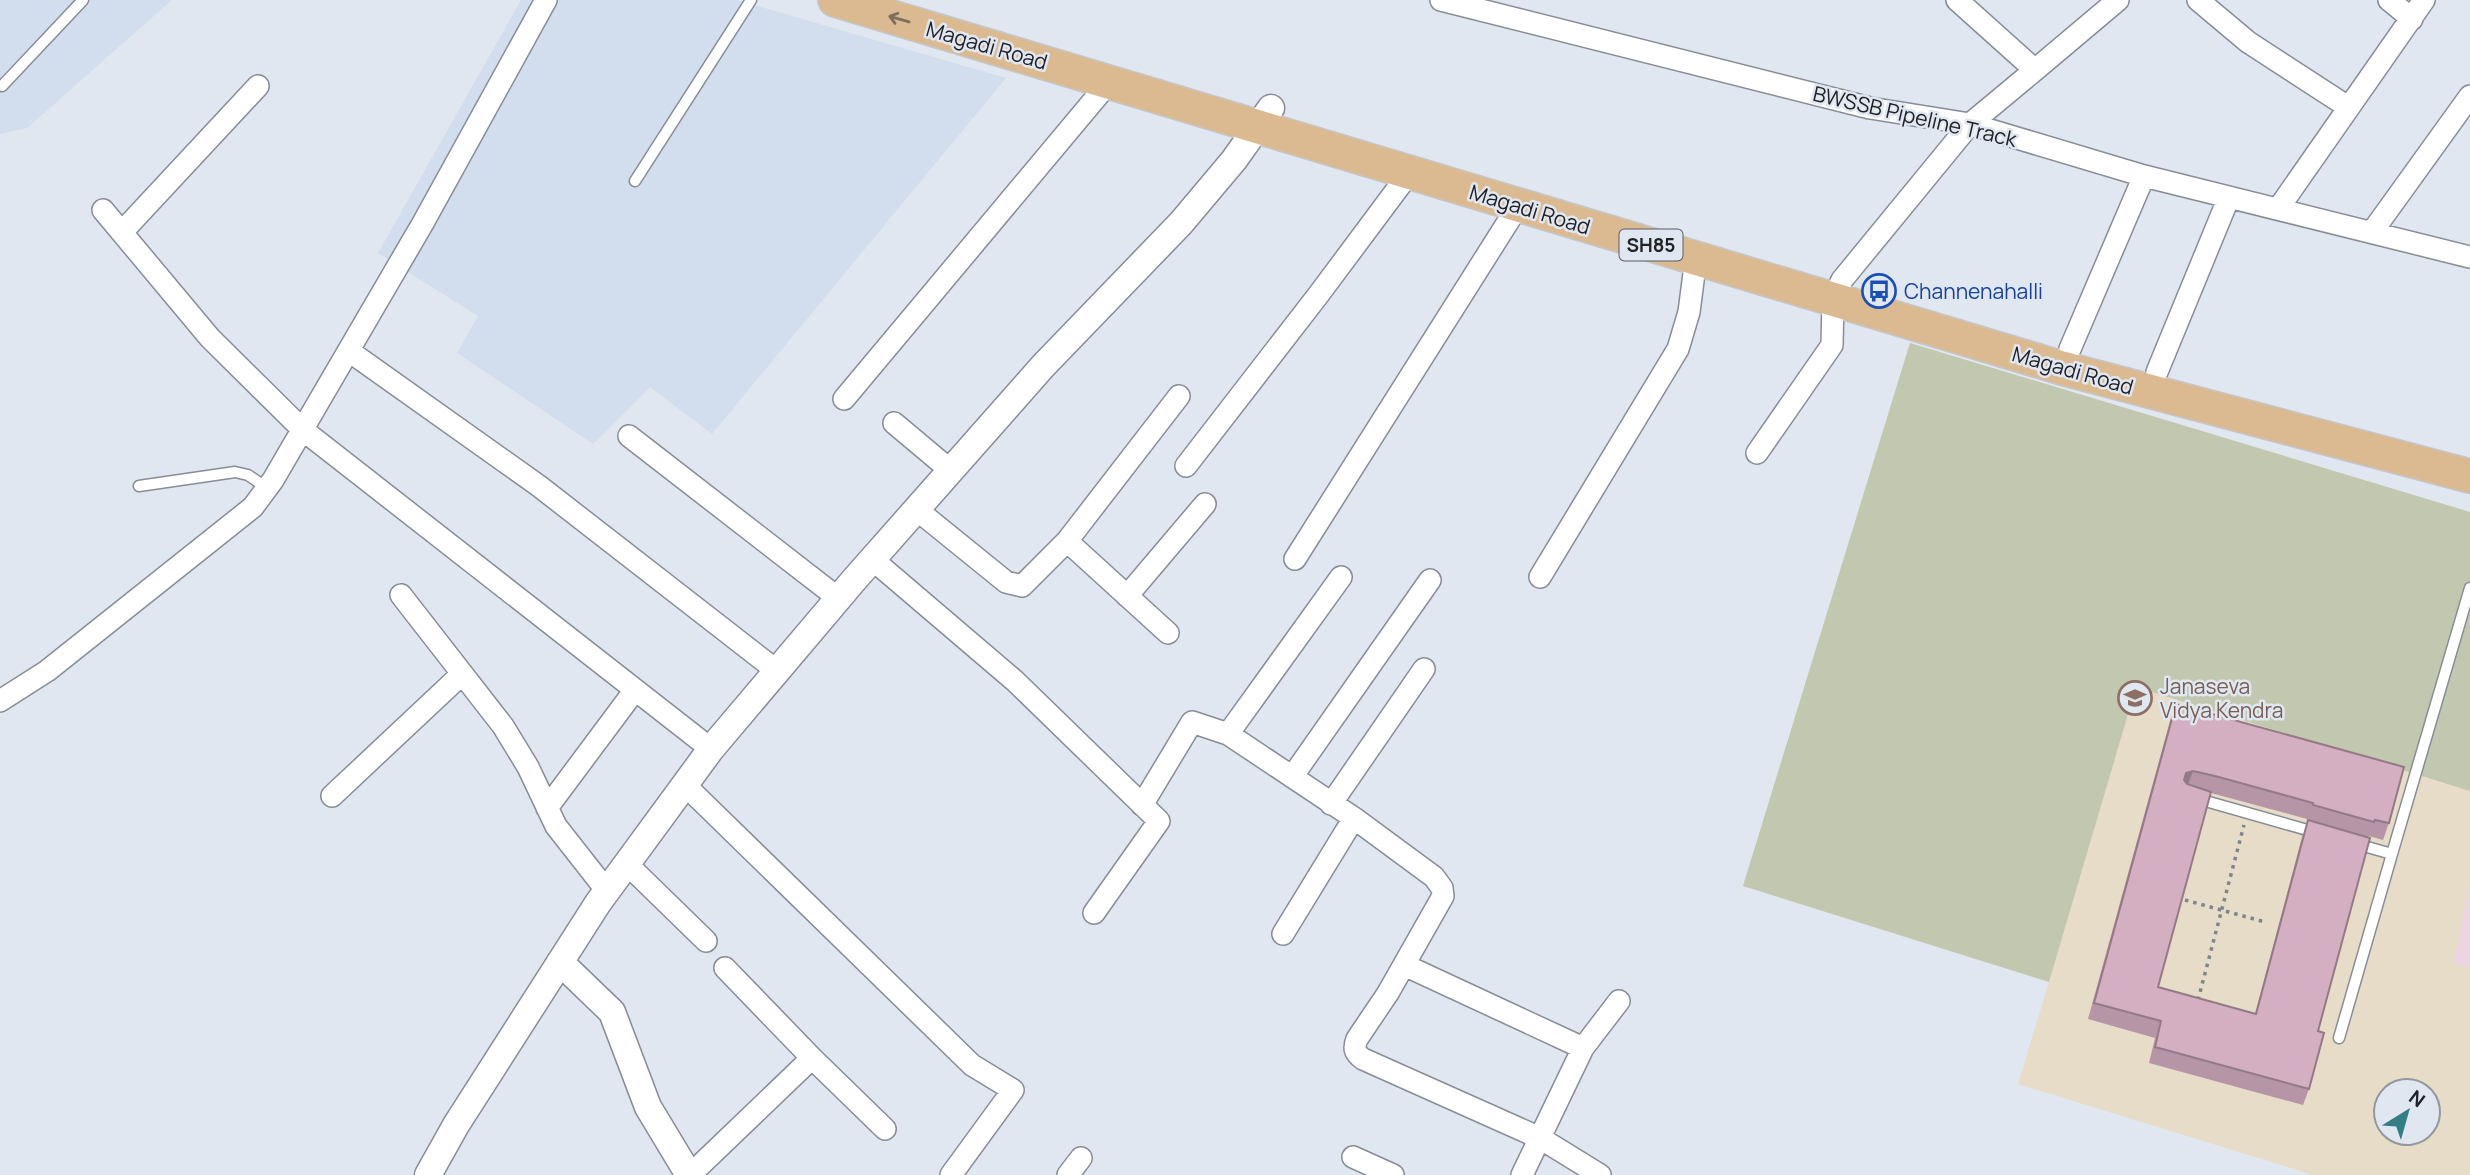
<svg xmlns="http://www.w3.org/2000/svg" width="2470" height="1175" font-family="Manrope,sans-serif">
<rect width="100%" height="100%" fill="#e0e7f1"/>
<!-- commercial -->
<path fill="#ecd5e1" d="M2470,884v84l-17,-5z"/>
<!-- built -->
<path fill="#d2dded" d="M0,0h172l-145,128 -27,6z
M521,0h216l269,78 -294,356 -62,-47 -57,57 -136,-91 21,-37 -100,-63z"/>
<!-- education -->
<path fill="#e6dcc7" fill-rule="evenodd" d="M1910,343l560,169v372l-17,79 17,5v207h-157l-295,-91 31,-102 -306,-96zM2386,1091h42v42h-42z"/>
<!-- green -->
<path fill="#c2c7b0" d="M1910,343l560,169v279l-334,-104 -87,295 -306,-96z"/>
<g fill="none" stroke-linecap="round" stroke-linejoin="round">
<!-- service casing -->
<g stroke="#878d96" stroke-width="13">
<path id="service" d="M2,86l81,-86
M635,181l116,-181
M139,486l96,-14 13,3 19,13
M2195,798l123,35
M2392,854l78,-266
M2339,1038l53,-184 -39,-11"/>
</g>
<!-- minor casing -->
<g stroke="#878d96" stroke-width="24">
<path id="minor" d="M1441,0l429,108 100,16 174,52 326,81
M1957,0l78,70 83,-70
M2198,0l50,42 100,65
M2389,0l23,19
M2278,209l146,-209
M103,210l107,128 93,92 408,319
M122,232l136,-146
M2372,232l98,-136
M2070,349l74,-173
M349,351l190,135 238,185
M2157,372l72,-175
M844,399l266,-318
M894,423l56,47
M629,436l209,162
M1757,453l75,-108 1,-46 9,-19 128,-156 65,-54
M1186,466l133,-172 91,-122
M916,509l90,73 16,4 45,-45 101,92
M1067,541l112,-145
M872,559l143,122 144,140 -65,92
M1295,559l223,-353
M1540,577l138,-228 11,-37 7,-54
M401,595l102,131 25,41 28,59 51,65
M1127,596l78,-92
M0,701l47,-30 206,-164 20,-27 150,-257 123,-223
M1228,734l113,-157
M1292,777l138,-197
M685,785l287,280 41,25 -62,85
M332,796l130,-122
M1331,804l93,-135
M1142,805l50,-83 36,12 126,84 80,59 8,11 1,8 -55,97 -31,46c-4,10 -2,14 6,20l177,79 60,37
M547,808l88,-118
M627,864l79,77
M1283,934l71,-116
M725,968l87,90 73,71
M1415,970l168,78
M1353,1157l40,18
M690,1175l122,-117
M1068,1175l13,-17
M1522,1175l61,-127 36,-47"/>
</g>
<!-- tertiary casing -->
<g stroke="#878d96" stroke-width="29">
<path id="tertiary" d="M560,962l52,50 36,95 41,68
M428,1175l28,-50 142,-222 113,-154 143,-169 189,-214 138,-143 53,-63 37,-52"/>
</g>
<!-- primary casing -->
<g stroke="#c5c6c7" stroke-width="36">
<path id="primary" d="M835,0l1227,368 408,108"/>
</g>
<!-- path -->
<path stroke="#80848b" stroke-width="3.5" stroke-dasharray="3.5 5" stroke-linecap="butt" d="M2185,900l80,22
M2198,1000l46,-175"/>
<!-- service -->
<use href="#service" stroke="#fff" stroke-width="10"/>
<!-- minor -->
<use href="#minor" stroke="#fff" stroke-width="21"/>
<!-- tertiary -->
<use href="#tertiary" stroke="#fff" stroke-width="26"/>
<!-- primary -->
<use href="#primary" stroke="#dbba92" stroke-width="33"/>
</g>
<!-- wall -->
<path fill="#b696a6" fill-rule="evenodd" d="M2176,704l213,119 -6,17 -14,-4 -1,1 -50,194 -9,58 -6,16 -154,-42 6,-25 -67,-19 82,-298zM2211,793l96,26v2l1,1 -6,15 -47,177 -97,-27z"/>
<!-- shaded-wall -->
<path fill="#947a87" d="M2193,771l-6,16 -7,3 6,-17z"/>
<!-- building -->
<path fill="#d4aec1" stroke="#947a87" stroke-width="2" d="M2176,704l228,63 -15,56 -14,-3 -1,2 -61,-17v-2l-98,-27 -22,-5 -7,2 -2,7 3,4 24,8 -53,195 98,27 52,-194 62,18 -52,193 6,2 -15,56 -154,-42 6,-26 -67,-18z"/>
<!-- one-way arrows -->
<defs><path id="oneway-shaft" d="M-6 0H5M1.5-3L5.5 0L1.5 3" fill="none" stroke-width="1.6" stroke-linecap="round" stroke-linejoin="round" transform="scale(1.75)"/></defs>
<use stroke="#7e6e5c" href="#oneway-shaft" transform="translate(899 19) rotate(-164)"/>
<!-- icons -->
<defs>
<g id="bus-ring" transform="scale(1.75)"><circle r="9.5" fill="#e0e7f1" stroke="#1a4fb4" stroke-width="1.5"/><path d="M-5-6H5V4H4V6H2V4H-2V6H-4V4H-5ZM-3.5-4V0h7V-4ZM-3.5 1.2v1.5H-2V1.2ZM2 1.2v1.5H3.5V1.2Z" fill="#1a4fb4"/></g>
<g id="school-ring" transform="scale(1.75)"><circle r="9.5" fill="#e0e7f1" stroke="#8d6e63" stroke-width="1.5"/><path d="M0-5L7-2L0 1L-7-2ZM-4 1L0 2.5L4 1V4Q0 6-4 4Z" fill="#8d6e63"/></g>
</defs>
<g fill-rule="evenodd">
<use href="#bus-ring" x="1879" y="291"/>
<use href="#school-ring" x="2135" y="698"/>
</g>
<g text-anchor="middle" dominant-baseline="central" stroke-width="5" stroke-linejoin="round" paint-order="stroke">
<!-- shield labels -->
<rect fill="#e0e7f1" stroke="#5a5d63" stroke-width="2" x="1619.5" y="229.5" width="63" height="31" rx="5"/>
<g font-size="19" font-weight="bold" fill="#202226">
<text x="1651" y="245">SH85</text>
</g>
<!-- street labels -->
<g font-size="21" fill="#202226" stroke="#e0e7f1">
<text transform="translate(987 45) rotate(16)">Magadi Road</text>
<text transform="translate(1915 116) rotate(13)">BWSSB Pipeline Track</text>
<text transform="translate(1530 209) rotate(17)">Magadi Road</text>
<text transform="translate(2073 370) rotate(16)">Magadi Road</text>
</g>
<!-- transit labels -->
<g font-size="21" fill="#164399" stroke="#e0e7f1" text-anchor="start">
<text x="1904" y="291">Channenahalli</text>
</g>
<!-- education labels -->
<g font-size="21" fill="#785e54" stroke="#e0e7f1" text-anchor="start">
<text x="2160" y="686">Janaseva<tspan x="2160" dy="24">Vidya Kendra</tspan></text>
</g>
</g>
<!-- north arrow -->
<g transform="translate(2407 1112) rotate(37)"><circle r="33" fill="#e0e7f1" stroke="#9398a0" stroke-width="2"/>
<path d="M0-5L12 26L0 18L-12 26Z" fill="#357d84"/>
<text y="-10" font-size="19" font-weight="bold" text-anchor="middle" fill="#202226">N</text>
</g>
</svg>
